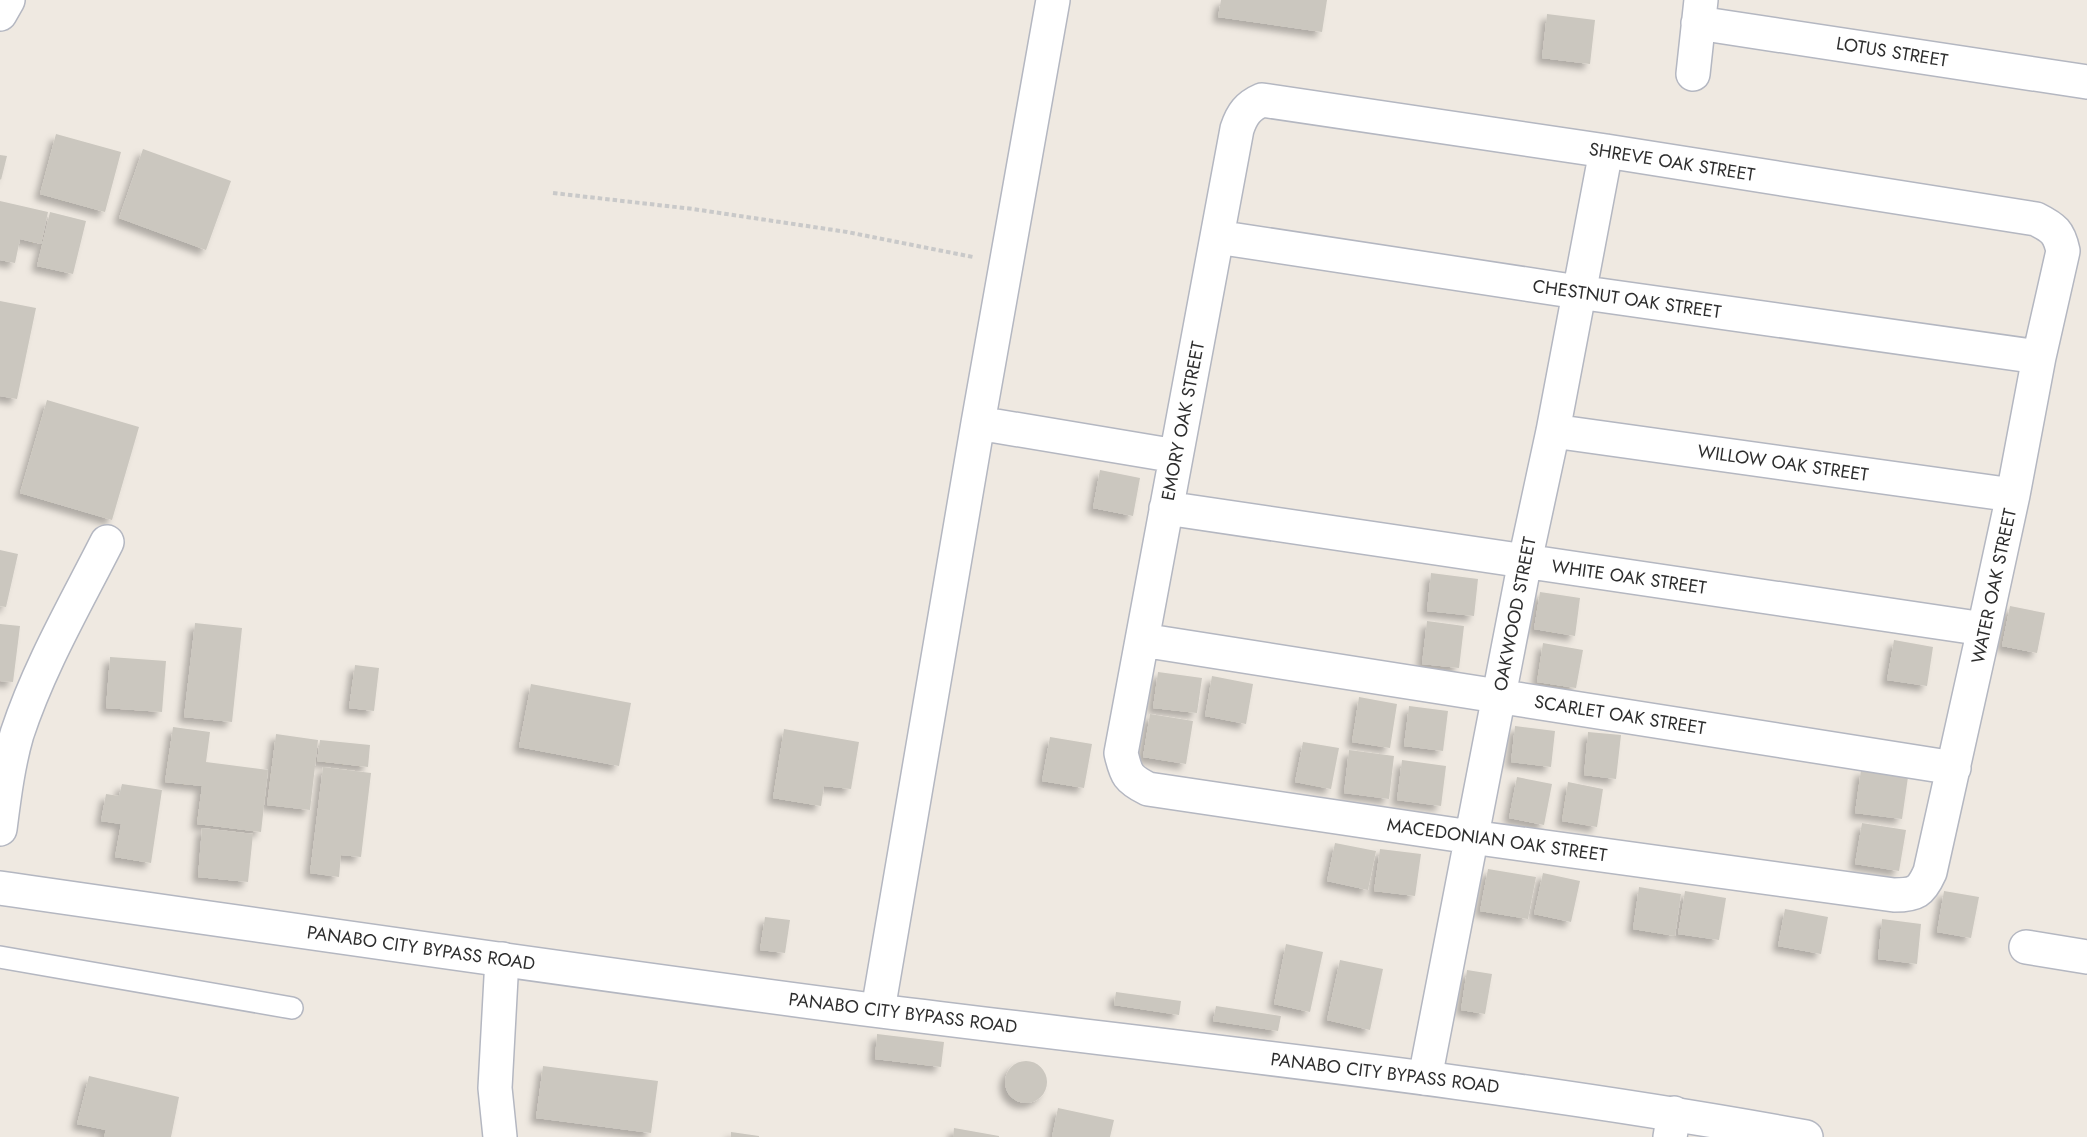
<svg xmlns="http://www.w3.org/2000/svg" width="2087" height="1137" font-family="Jost,sans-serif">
<defs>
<filter id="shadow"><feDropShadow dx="-5.5" dy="5.5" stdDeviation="3" flood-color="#0004"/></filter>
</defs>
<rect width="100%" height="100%" fill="#efe9e1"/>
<!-- building -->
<path fill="#cbc7bf" filter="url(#shadow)" d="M1221,0h106l-5,32 -104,-15z
M1547,14l48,6 -5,44 -48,-6z
M56,134l65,18 -16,60 -65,-18z
M143,149l88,32 -25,69 -87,-32z
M0,155l7,1 -6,24 -1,-1z
M0,201l48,11 -7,32 -21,-5 -5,24 -15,-3z
M50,212l36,9 -13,53 -36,-8z
M0,301l36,7 -19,91 -17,-3z
M47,400l92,27 -27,93 -92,-27z
M1100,470l40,8 -7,38 -40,-8z
M0,550l18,4 -12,53 -6,-1z
M1431,573l47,6 -4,37 -47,-5z
M1540,592l40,6 -5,38 -41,-7z
M2010,606l35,7 -8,40 -35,-7z
M1427,621l37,5 -5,42 -37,-4z
M195,623l47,5 -10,94 -48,-5z
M0,624l20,2 -7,56 -13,-1z
M1894,640l39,7 -6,39 -40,-6z
M1543,643l40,7 -7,38 -39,-6z
M110,657l56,4 -4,51 -56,-4z
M355,665l24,3 -5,43 -25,-3z
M1158,672l44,6 -5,35 -44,-5z
M1212,676l41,8 -7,40 -41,-8z
M531,684l100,19 -12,63 -100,-19z
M1359,697l38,7 -7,44 -38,-6z
M1409,706l39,5 -5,40 -39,-5z
M1150,714l43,7 -7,43 -43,-7z
M1515,726l40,5 -4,36 -40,-5z
M173,727l37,5 -4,30 62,8 -7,62 -64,-8 5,-38 -37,-4z
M784,729l75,13 -8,47 -27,-3 -3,20 -48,-8z
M1588,732l33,3 -5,44 -32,-4z
M276,734l42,6 -8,70 -43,-5z
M1050,737l42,7 -8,44 -42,-7z
M320,740l50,5 -2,22 -51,-6z
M1303,742l36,6 -8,41 -36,-7z
M1349,750l45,6 -5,43 -45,-6z
M1402,760l44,6 -5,40 -44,-6z
M323,767l48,6 -10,84 -20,-2 -2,22 -29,-4z
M1861,770l47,7 -6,42 -47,-6z
M1517,777l35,7 -8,41 -35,-7z
M1568,782l35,7 -6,38 -35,-6z
M122,784l40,6 -11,73 -36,-6 6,-33 -20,-3 5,-27 13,2z
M1862,823l44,7 -7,41 -44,-7z
M202,828l51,6 -5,48 -50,-5z
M1335,843l41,8 -8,39 -41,-9z
M1380,849l41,5 -6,42 -41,-5z
M1488,869l48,8 -8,42 -48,-8z
M1543,873l37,8 -9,41 -37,-8z
M1639,887l42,7 -6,42 -42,-7z
M1685,891l41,7 -7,42 -41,-6z
M1944,891l35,6 -8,41 -34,-6z
M1785,909l43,8 -7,37 -43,-8z
M765,917l25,3 -5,33 -25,-3z
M1882,919l39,5 -4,40 -39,-5z
M1286,944l37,8 -13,60 -36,-8z
M1340,960l43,9 -13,61 -43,-10z
M1467,970l25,4 -7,40 -24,-4z
M1116,992l65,9 -2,14 -65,-10z
M1216,1006l65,10 -3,15 -65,-10z
M877,1034l67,8 -3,25 -66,-8z
M1005 1082a21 21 0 1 1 42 0a21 21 0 1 1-42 0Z
M543,1066l115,15 -7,52 -115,-15z
M89,1076l90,21 -8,40h-67l2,-7 -29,-6z
M1058,1108l56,12 -4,17h-58z
M954,1128l45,8v1h-46z
M731,1132l28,4v1h-28z"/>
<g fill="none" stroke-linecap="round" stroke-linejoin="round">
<!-- service casing -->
<g stroke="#b4b7c1" stroke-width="24">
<path id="service" d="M0,957l292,51"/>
</g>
<!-- minor casing -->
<g stroke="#b4b7c1" stroke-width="36">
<path id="minor" d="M1698,23l389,59
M1693,74l8,-74
M1262,100l344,51 430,68c18,9 23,13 27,32l-24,106 -26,138 -29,134 -54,243c-9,20 -14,23 -36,23l-423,-58 -323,-48c-20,-10 -22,-14 -27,-36l116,-624c5,-15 11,-23 25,-29z
M1217,237l361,55 461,65
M978,423l198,33
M1553,431l460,64
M1166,508l818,121
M1142,640l812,128
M0,829c4,-31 8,-64 17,-95 22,-67 58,-129 90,-192
M2026,947l61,10
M878,1010l100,-587 75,-423
M1425,1078l100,-517 28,-130 53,-280
M500,1137l-5,-49 7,-129
M1670,1137l4,-24"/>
</g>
<!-- tertiary casing -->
<g stroke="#b4b7c1" stroke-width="36">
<path id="tertiary" d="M0,14l8,-14"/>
</g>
<!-- secondary casing -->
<g stroke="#b4b7c1" stroke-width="36">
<path id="secondary" d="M0,888c293,42 586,85 880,123 309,39 619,70 926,126"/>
</g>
<!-- path -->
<path stroke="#c9c9c9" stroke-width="4" stroke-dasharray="4.5 3" stroke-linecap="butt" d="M553,193l140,16 154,23 126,25"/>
<!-- service -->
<use href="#service" stroke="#fff" stroke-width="21"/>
<!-- minor -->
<use href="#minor" stroke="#fff" stroke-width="33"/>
<!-- tertiary -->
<use href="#tertiary" stroke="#fff" stroke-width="33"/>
<!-- secondary -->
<use href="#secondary" stroke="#fff" stroke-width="33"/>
</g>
<g text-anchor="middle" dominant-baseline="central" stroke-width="4.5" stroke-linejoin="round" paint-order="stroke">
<!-- street labels -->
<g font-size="18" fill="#2e2e2e" stroke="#fff">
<text transform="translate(1892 52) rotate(9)">LOTUS STREET</text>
<text transform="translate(1672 162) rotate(9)">SHREVE OAK STREET</text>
<text transform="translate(1627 299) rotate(8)">CHESTNUT OAK STREET</text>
<text transform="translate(1183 421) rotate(-79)">EMORY OAK STREET</text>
<text transform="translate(1783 463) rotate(8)">WILLOW OAK STREET</text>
<text transform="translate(1629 577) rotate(8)">WHITE OAK STREET</text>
<text transform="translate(1994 586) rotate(-78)">WATER OAK STREET</text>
<text transform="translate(1515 614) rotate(-79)">OAKWOOD STREET</text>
<text transform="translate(1620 715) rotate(9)">SCARLET OAK STREET</text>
<text transform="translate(1497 840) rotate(8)">MACEDONIAN OAK STREET</text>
<text transform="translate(421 948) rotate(8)">PANABO CITY BYPASS ROAD</text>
<text transform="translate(903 1013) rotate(7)">PANABO CITY BYPASS ROAD</text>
<text transform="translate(1385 1073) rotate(7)">PANABO CITY BYPASS ROAD</text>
</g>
</g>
</svg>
